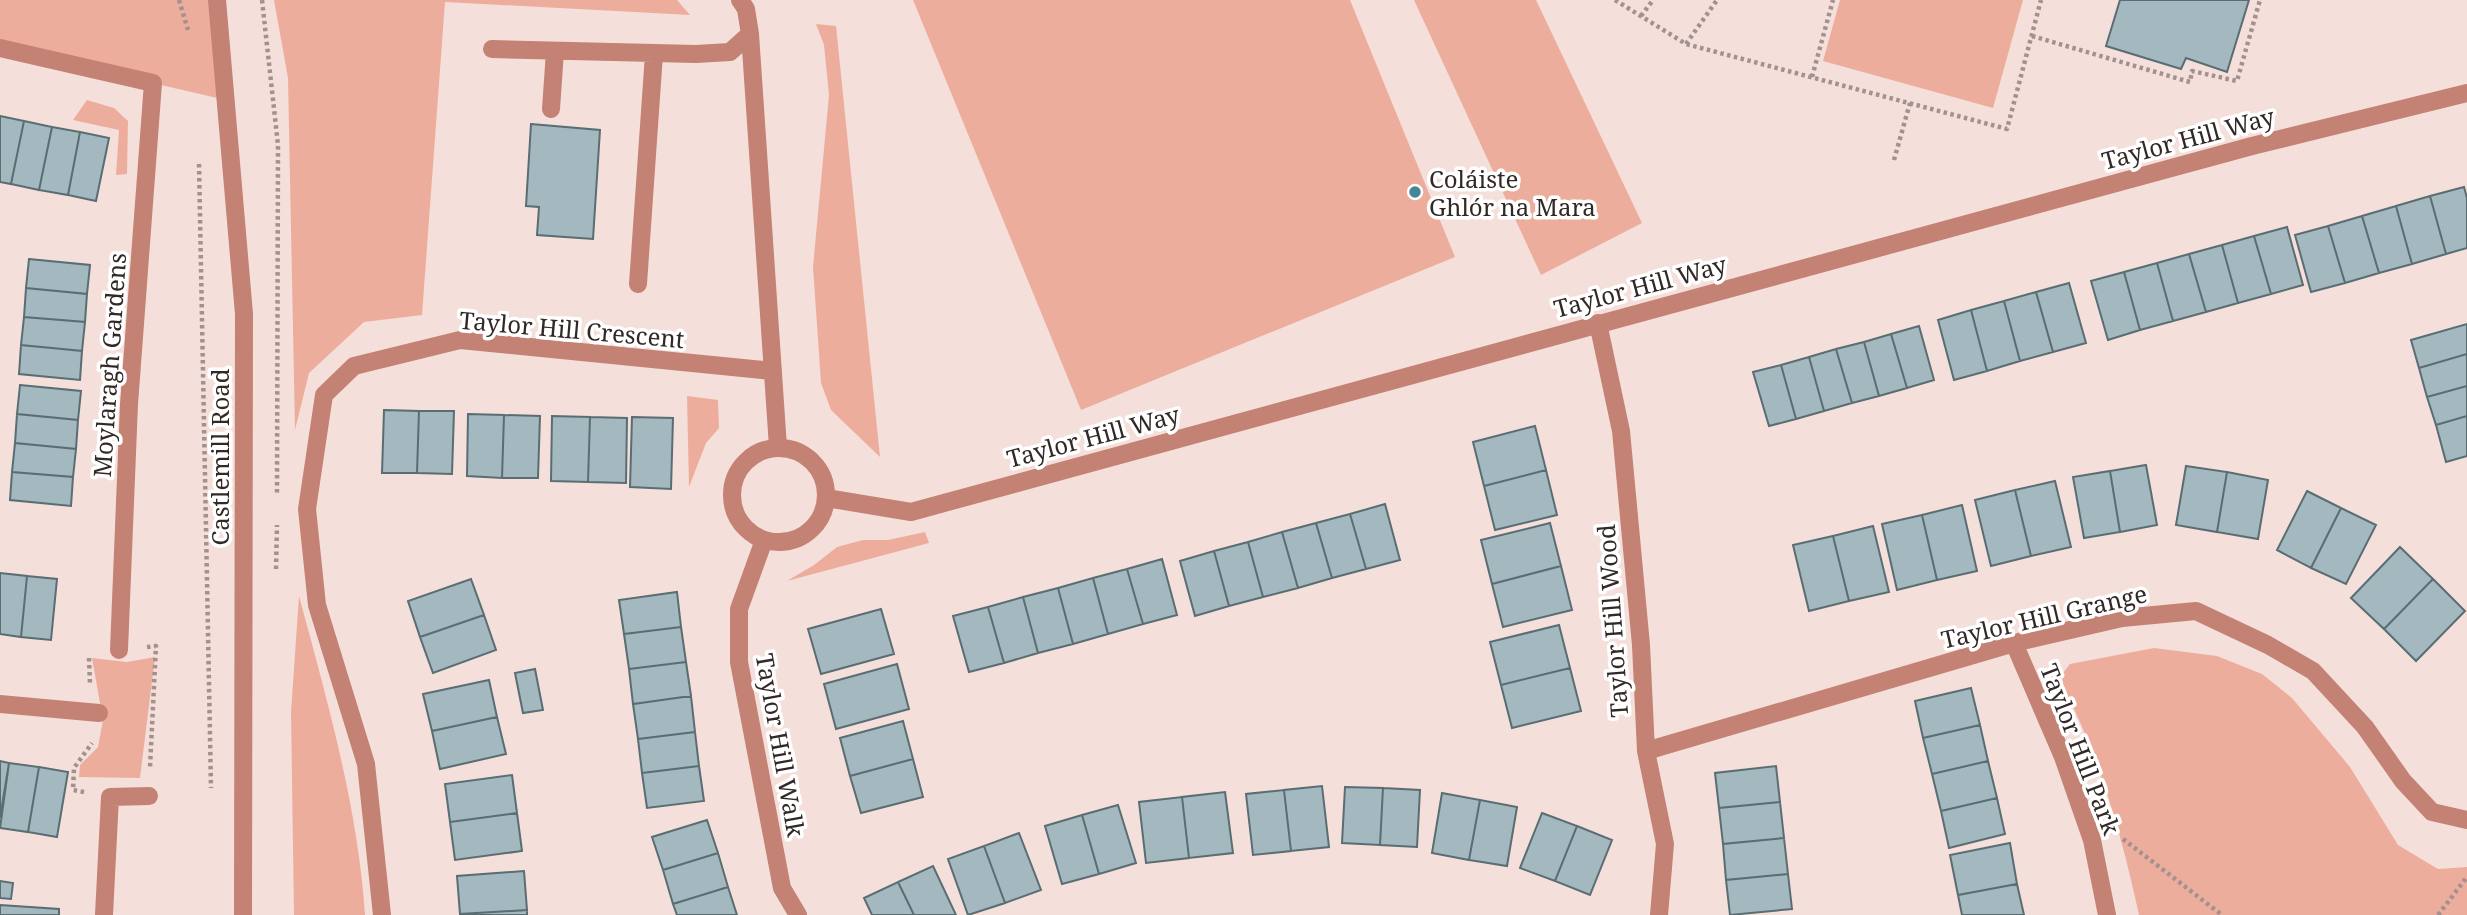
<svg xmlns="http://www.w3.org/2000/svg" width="2467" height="915" font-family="'Noto Serif',serif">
<rect width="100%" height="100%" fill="#f5dfda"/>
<!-- green -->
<path fill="#edad9d" d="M0,0h217l9,100 -226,-52z
M274,0h403l13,15 -245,-13 -23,313 -58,7 -55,51 -14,57 -7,-352z
M913,0h437l105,257 -374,153z
M1414,0h122l106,223 -101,52z
M1840,0h183l-30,108 -170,-47z
M816,24l20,2 44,431 -49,-47 -10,-27 -8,-116 16,-172 -5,-50z
M87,100l27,8 14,13 -1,53 -11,1 3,-45 -46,-10z
M687,396l31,4 1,28 -13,15 -17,44z
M925,532l4,11 -142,38 27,-16 23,-18 26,-7h25z
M299,596c28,104 59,211 66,319h-71l-3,-203z
M2154,648l63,8 45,18 30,24 58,69 48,78 40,24 29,-2v48h-328c-17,-79 -39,-156 -76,-229l-1,-12 8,-10z
M155,657l-15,121 -61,-1 1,-12 18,-18 5,-27 -11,-62 35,4z"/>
<!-- building -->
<path fill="#a3b8bf" stroke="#596d73" stroke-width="2" d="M2120,0h129l-22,72 -41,-14 -5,11 -75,-23z
M0,116l24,5 -13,63 -11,-2z
M24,121l28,6 -13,63 -28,-6z
M531,124l69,6 -7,109 -56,-4 2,-28 -13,-1z
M52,127l28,5 -12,63 -29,-5z
M80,132l29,6 -13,63 -28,-6z
M2464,187l3,11v50l-21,6 -16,-58z
M2430,196l16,58 -34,10 -16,-58z
M2396,206l16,58 -33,9 -17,-57z
M2362,216l17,57 -34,10 -17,-57z
M2328,226l17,57 -34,9 -16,-57z
M2287,227l16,58 -32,9 -17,-58z
M2254,236l17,58 -33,9 -16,-58z
M2222,245l16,58 -32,9 -17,-58z
M2189,254l17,58 -33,9 -16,-58z
M29,259l61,6 -3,29 -61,-6z
M2157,263l16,58 -33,9 -16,-58z
M2124,272l16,58 -32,10 -17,-59z
M2069,283l17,60 -33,9 -17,-60z
M26,288l61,6 -2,28 -61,-5z
M2036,292l17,60 -33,9 -16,-60z
M2004,301l16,60 -33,10 -16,-61z
M1971,310l16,61 -33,9 -16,-60z
M24,317l61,5 -3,29 -61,-6z
M2467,324v30l-48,14 -8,-28z
M1919,326l15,54 -27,8 -16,-54z
M1891,334l16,54 -28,8 -15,-54z
M1864,342l15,54 -27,7 -16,-54z
M21,345l61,6 -2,29 -61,-6z
M1836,349l16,54 -28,8 -15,-54z
M2467,354v32l-40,11 -8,-29z
M1809,357l15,54 -28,8 -15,-54z
M1781,365l15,54 -27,7 -16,-54z
M20,385l61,6 -3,29 -61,-6z
M2467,386v30l-31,9 -9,-28z
M384,410l35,1 -2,62h-35z
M419,411h35l-2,63 -35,-1z
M17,414l61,6 -2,29 -61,-6z
M468,414l36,1 -2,63 -35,-2z
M504,415l36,1 -2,62h-36z
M552,416l38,1 -2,65 -37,-1z
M2467,416v40l-21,6 -10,-37z
M590,417l37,1 -1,65 -38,-1z
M632,417l41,1 -2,71 -41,-2z
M1535,426l11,44 -62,16 -11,-44z
M15,443l61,6 -3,28 -61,-5z
M2146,465l11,60 -37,7 -10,-61z
M2186,466l41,6 -10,60 -41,-7z
M1546,470l11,45 -62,15 -11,-44z
M2110,471l10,61 -36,6 -11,-61z
M12,472l61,5 -2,29 -61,-6z
M2227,472l41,8 -10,59 -41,-7z
M2055,481l16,66 -40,9 -16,-66z
M2015,490l16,66 -40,10 -16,-66z
M2307,491l34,17 -30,60 -34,-18z
M1385,504l15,56 -34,9 -16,-55z
M1962,505l15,66 -40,9 -15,-65z
M2341,508l35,17 -30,59 -35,-16z
M1350,514l16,55 -34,9 -16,-55z
M1922,515l15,65 -40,10 -15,-66z
M1316,523l16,55 -34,10 -16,-56z
M1550,523l11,43 -69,18 -11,-44z
M1873,526l16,66 -40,9 -16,-65z
M1282,532l16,56 -35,9 -15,-55z
M1833,536l16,65 -40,10 -16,-66z
M1248,542l15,55 -34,9 -15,-55z
M2400,547l33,32 -49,50 -33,-31z
M1214,551l15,55 -34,10 -15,-55z
M1162,559l15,56 -34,9 -16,-55z
M1561,566l11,44 -69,17 -11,-43z
M1127,569l16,55 -35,10 -15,-56z
M0,573l27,3 -6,61 -21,-3z
M27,576l30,3 -6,61 -30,-3z
M1093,578l15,56 -35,10 -15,-56z
M471,579l13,36 -64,22 -12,-36z
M2433,579l32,32 -49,50 -32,-32z
M1058,588l15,56 -35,9 -15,-56z
M677,592l4,35 -57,7 -5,-34z
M1023,597l15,56 -34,10 -16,-56z
M988,607l16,56 -35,9 -16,-56z
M881,609l13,45 -73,20 -13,-45z
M484,615l12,35 -63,23 -13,-36z
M1559,625l11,43 -69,17 -11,-43z
M681,627l5,35 -57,7 -5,-35z
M686,662l5,34 -58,8 -4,-35z
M897,664l12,45 -73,20 -12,-45z
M1570,668l11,43 -69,17 -11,-43z
M535,669l8,41 -20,3 -8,-40z
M489,680l8,37 -65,14 -9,-37z
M1971,688l9,37 -57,13 -8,-37z
M691,696l4,36 -57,7 -5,-35z
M497,717l9,37 -66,15 -8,-38z
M903,721l10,38 -63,17 -10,-38z
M1980,725l8,36 -56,13 -9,-36z
M695,732l4,34 -57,7 -4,-34z
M913,759l10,38 -62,16 -11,-37z
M0,761l9,2 -9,55z
M1988,761l9,37 -56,13 -9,-37z
M9,763l30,4 -11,65 -28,-4z
M699,766l5,35 -57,7 -5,-35z
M1776,766l4,36 -61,6 -4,-35z
M39,767l29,5 -11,65 -29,-5z
M512,775l5,38 -67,9 -5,-38z
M1322,786l7,61 -38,4 -7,-61z
M1345,787l38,1 -3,57 -38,-2z
M1383,788l37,2 -3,57 -37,-2z
M1284,790l7,61 -38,4 -7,-61z
M1225,792l8,61 -44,5 -7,-61z
M1442,793l38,7 -11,60 -37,-7z
M1182,797l7,61 -43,5 -7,-61z
M1997,798l8,36 -56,14 -8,-37z
M1480,800l37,7 -10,59 -38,-6z
M1780,802l4,36 -61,6 -4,-36z
M1118,805l18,58 -37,11 -17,-59z
M517,813l5,38 -67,9 -5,-38z
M1542,813l35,13 -22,55 -35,-13z
M1082,815l17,59 -37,10 -17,-58z
M707,820l11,33 -55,17 -11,-33z
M1577,826l35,14 -22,55 -35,-14z
M1019,833l22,57 -36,13 -21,-57z
M1784,838l4,36 -62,6 -3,-36z
M2010,843l7,41 -59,11 -8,-40z
M984,846l21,57 -37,12 -20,-56z
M718,853l10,34 -55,17 -10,-34z
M933,866l23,49h-42l-16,-33z
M524,871l3,39 -67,4 -3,-38z
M1788,874l4,35 -62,6 -4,-35z
M0,881l13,2 -2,16 -11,-1z
M898,882l16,33h-42l-8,-17z
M2017,884l7,31h-62l-4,-20z
M728,887l9,28h-60l-4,-11z
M0,905l59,4v6h-59z
M527,910v5h-67v-1z"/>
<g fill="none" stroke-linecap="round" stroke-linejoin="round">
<!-- path -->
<path stroke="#a2918e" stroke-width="4.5" stroke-dasharray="3.5 3.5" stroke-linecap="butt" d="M179,0l9,30
M262,0l16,145 -1,350
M1615,0l71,44 321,85 34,-129
M1641,16l12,-16
M2032,36l158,46 2,-11 45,10 23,-81
M1686,44l31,-44
M1812,77l21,-77
M1894,160l16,-57
M199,164l12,624
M276,569l1,-44
M147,647l9,-1 -6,121
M89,658l1,26
M84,792l-11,-2 1,-22 18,-25
M2123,839l99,76
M2438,915l29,-38"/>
<!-- service -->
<path stroke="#c38273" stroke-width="18" d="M492,49l204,5
M551,109l4,-58
M638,284l16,-230"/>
<!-- minor -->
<path stroke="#c38273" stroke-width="18" d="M750,34l28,413
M0,48l153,35 -24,321 -10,246
M696,54l34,-2 20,-18 -4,-25 -6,-9
M1598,323l23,108 20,214 5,106 19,93 -6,71
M732 495a47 47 0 1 1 94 0a47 47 0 1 1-94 0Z
M826,498l85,14 1341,-366 215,-53
M764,540l-25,69v53l43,226 16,27
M2014,643l49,114 29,83 15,75
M0,704l99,9
M1646,751l368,-108 108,-25 74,-7 72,34 45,26 52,56 38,54 29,31 35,8
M104,915l6,-118 39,-1
M382,915l-16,-151 -49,-159 -10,-96 17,-114 30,-29 106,-26 313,31"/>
<!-- tertiary -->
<path stroke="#c38273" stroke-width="18" d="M217,0l27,314 -1,601"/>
</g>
<!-- markers -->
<circle fill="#448698" stroke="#fff" stroke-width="2.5" cx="1415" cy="192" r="7"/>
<g text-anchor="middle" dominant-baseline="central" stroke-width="7" stroke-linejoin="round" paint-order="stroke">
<!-- street labels -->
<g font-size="24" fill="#322927" stroke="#fff">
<text transform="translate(2188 138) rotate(-15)">Taylor Hill Way</text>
<text transform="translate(1640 286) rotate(-15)">Taylor Hill Way</text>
<text transform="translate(572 329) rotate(5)">Taylor Hill Crescent</text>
<text transform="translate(109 365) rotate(-86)">Moylaragh Gardens</text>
<text transform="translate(1093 436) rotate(-15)">Taylor Hill Way</text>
<text transform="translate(219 457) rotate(-90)">Castlemill Road</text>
<text transform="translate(2044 616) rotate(-13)">Taylor Hill Grange</text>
<text transform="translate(1612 621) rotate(-94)">Taylor Hill Wood</text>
<text transform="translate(781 745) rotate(80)">Taylor Hill Walk</text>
<text transform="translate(2081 749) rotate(69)">Taylor Hill Park</text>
</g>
<!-- poi labels -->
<g font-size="24" fill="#322927" stroke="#fff" text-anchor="start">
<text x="1429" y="178">Coláiste<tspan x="1429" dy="28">Ghlór na Mara</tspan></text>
</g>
</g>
</svg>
